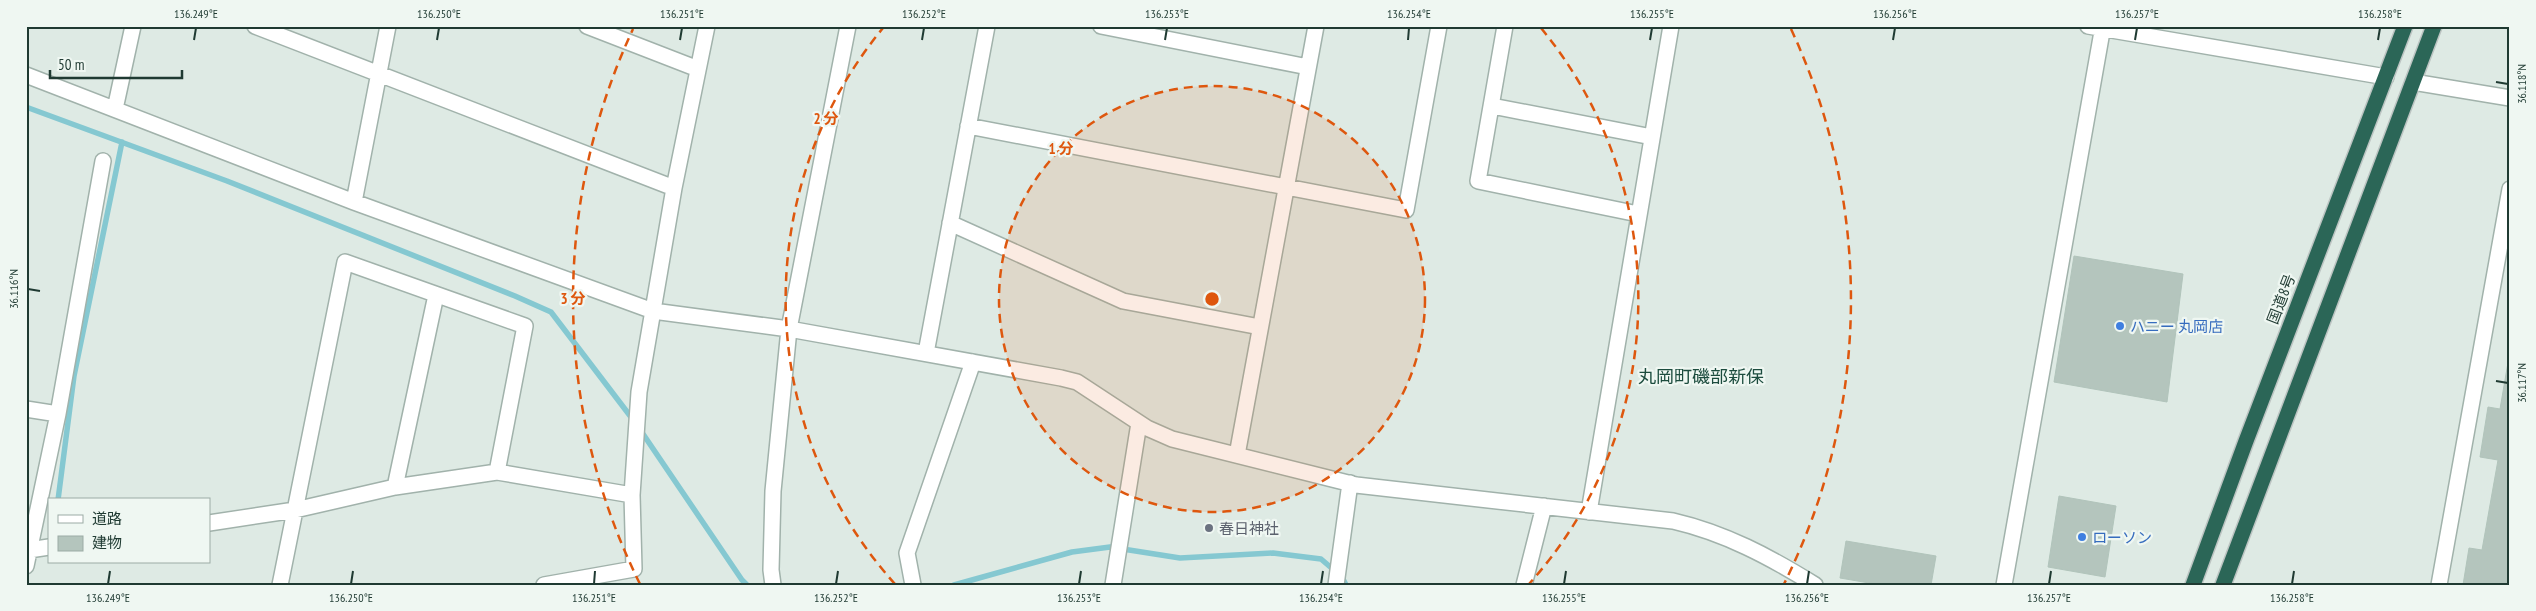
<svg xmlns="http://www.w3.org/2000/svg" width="2536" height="611" font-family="'PT Sans Narrow','Noto Sans JP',sans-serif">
<rect width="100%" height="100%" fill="#deeae4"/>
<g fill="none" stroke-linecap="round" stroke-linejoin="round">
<!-- stream -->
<path stroke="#85c8d1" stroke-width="5.5" d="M26,107l201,74 288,115 36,16 83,109
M641,431l101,149 5,5
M58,500l16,-124 48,-234
M954,585l118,-33 38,-5 70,11 93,-5 48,6 21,18 4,8"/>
</g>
<!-- building -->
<path fill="#b4c5bd" stroke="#b1c4bb" d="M2074,256l109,18 -16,128 -113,-20z
M2510,351v234h-47l6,-37 13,2 16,-90 -18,-3 8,-50 12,2z
M2059,496l57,10 -11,71 -57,-10z
M1846,541l90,15 -5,29h-50l-41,-7z"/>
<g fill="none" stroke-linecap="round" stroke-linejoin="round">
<!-- minor casing -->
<g stroke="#a1b2ab" stroke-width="18">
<path id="minor" d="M255,26l419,162
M587,26l111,43
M1101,26l207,41
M1505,26l-27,155 160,33
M2088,26l298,51
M26,75l328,127 299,109 136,18 272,49 16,4 70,46 25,11 184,46 317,36c52,12 97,36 142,64
M2413,82l97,16
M1492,106l160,31
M115,109l18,-83
M968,126l438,84 33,-184
M354,202l34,-176
M950,223l173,78 137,26
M926,353l61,-327
M26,409l32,5
M1237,455l79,-429
M395,487l41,-192
M1589,512l82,-486
M209,523l86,-13 100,-23 102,-15 135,23
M29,550l20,-3
M26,566l32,-152 45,-253
M280,585l65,-323 180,64 -28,146
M544,585l90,-16 -2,-74 7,-103 35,-204 33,-162
M773,585l-2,-15 2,-79 16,-162 59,-303
M913,585l-6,-32 66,-191
M1113,585l26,-162
M1336,585l14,-102
M1524,585l20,-79
M2004,585l99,-559
M2439,585l71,-396"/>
</g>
<!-- highway casing -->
<g stroke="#bcc4c2" stroke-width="18">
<path id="highway" d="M2193,585l53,-144 159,-415
M2223,585l211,-559"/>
</g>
<!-- minor -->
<use href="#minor" stroke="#fff" stroke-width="15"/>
<!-- highway -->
<use href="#highway" stroke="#2b6657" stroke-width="15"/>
</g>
<!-- ticks -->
<path fill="none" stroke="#1f3a32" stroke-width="2" d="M194,40l2,-12M437,40l2,-12M680,40l2,-12M922,40l2,-12M1165,40l2,-12M1408,40l1,-12M1650,40l2,-12M1893,40l2,-12M2135,40l2,-12M2378,40l2,-12M2496,82l12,2M28,289l12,2M2496,381l12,2M108,584l2,-13M351,584l2,-13M594,584l1,-13M836,584l2,-13M1079,584l2,-13M1321,584l2,-13M1564,584l2,-13M1807,584l2,-13M2049,584l2,-13M2292,584l2,-13"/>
<!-- distance rings -->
<circle cx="1212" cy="299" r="213" fill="#de570e" fill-opacity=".12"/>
<g fill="none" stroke="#de570e" stroke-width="2.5" stroke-dasharray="9 6">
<circle cx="1212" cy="299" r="213"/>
<path d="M895 584A426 426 0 0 1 883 28M1541 28A426 426 0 0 1 1529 584"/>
<path d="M640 584A639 639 0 0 1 633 29M1791 29A639 639 0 0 1 1784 584"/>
</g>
<!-- markers -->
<g fill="#3f7fe0" stroke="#eff7f2" stroke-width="2">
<circle cx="2120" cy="326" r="5"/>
<circle cx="2082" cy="537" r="5"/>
</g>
<circle fill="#6b7280" stroke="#eff7f2" stroke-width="2" cx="1209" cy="528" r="5"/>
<g text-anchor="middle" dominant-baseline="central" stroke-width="4.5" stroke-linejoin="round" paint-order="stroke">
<!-- street labels -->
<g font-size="15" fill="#1f3a32" stroke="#eff7f2">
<text transform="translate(2281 299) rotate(-69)">国道8号</text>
</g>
<!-- shop labels -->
<g font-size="15" fill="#366cbe" stroke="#eff7f2" text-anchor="start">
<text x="2130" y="326">ハニー 丸岡店</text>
<text x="2092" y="537">ローソン</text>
</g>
<!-- worship labels -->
<g font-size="15" fill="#5b616d" stroke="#eff7f2" text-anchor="start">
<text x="1219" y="528">春日神社</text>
</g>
<!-- quarter labels -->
<g font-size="18" fill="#1c4c3e" stroke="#eff7f2">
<text x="1701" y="376">丸岡町磯部新保</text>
</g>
</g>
<circle cx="1212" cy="299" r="8" fill="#de570e" stroke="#eff7f2" stroke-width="2.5"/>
<g font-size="15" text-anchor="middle" font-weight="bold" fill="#de570e" stroke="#eff7f2" stroke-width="4.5" stroke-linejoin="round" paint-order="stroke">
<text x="826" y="124">2 分</text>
<text x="1061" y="154">1 分</text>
<text x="573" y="304">3 分</text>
</g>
<!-- border -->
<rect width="2536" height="611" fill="none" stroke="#eff7f2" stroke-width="55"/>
<!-- legend -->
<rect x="48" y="498" width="162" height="65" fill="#eff7f2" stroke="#9caba5"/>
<rect x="58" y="515" width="25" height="8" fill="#ffffff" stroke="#9caba5"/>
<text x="92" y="524" font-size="15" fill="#1f3a32">道路</text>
<rect x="58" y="536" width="25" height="15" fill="#b4c5bd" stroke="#9caba5"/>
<text x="92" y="548" font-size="15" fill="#1f3a32">建物</text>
<!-- scale -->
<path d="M50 70v8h132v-8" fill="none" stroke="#1f3a32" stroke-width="2.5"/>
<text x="58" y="70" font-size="15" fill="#1f3a32" stroke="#eff7f2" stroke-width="4" paint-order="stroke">50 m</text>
<rect x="28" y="28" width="2480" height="556" fill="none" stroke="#1f3a32" stroke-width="2"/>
<g font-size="12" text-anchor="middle" fill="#1f3a32">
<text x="196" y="18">136.249°E</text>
<text x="439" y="18">136.250°E</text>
<text x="682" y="18">136.251°E</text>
<text x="924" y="18">136.252°E</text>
<text x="1167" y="18">136.253°E</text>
<text x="1409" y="18">136.254°E</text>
<text x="1652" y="18">136.255°E</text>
<text x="1895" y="18">136.256°E</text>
<text x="2137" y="18">136.257°E</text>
<text x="2380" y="18">136.258°E</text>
<text transform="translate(2522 84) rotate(-90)" y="4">36.118°N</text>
<text transform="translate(14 289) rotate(-90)" y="4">36.116°N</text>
<text transform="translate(2522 383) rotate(-90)" y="4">36.117°N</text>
<text x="108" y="602">136.249°E</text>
<text x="351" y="602">136.250°E</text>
<text x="594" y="602">136.251°E</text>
<text x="836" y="602">136.252°E</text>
<text x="1079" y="602">136.253°E</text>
<text x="1321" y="602">136.254°E</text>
<text x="1564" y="602">136.255°E</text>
<text x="1807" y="602">136.256°E</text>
<text x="2049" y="602">136.257°E</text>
<text x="2292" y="602">136.258°E</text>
</g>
</svg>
